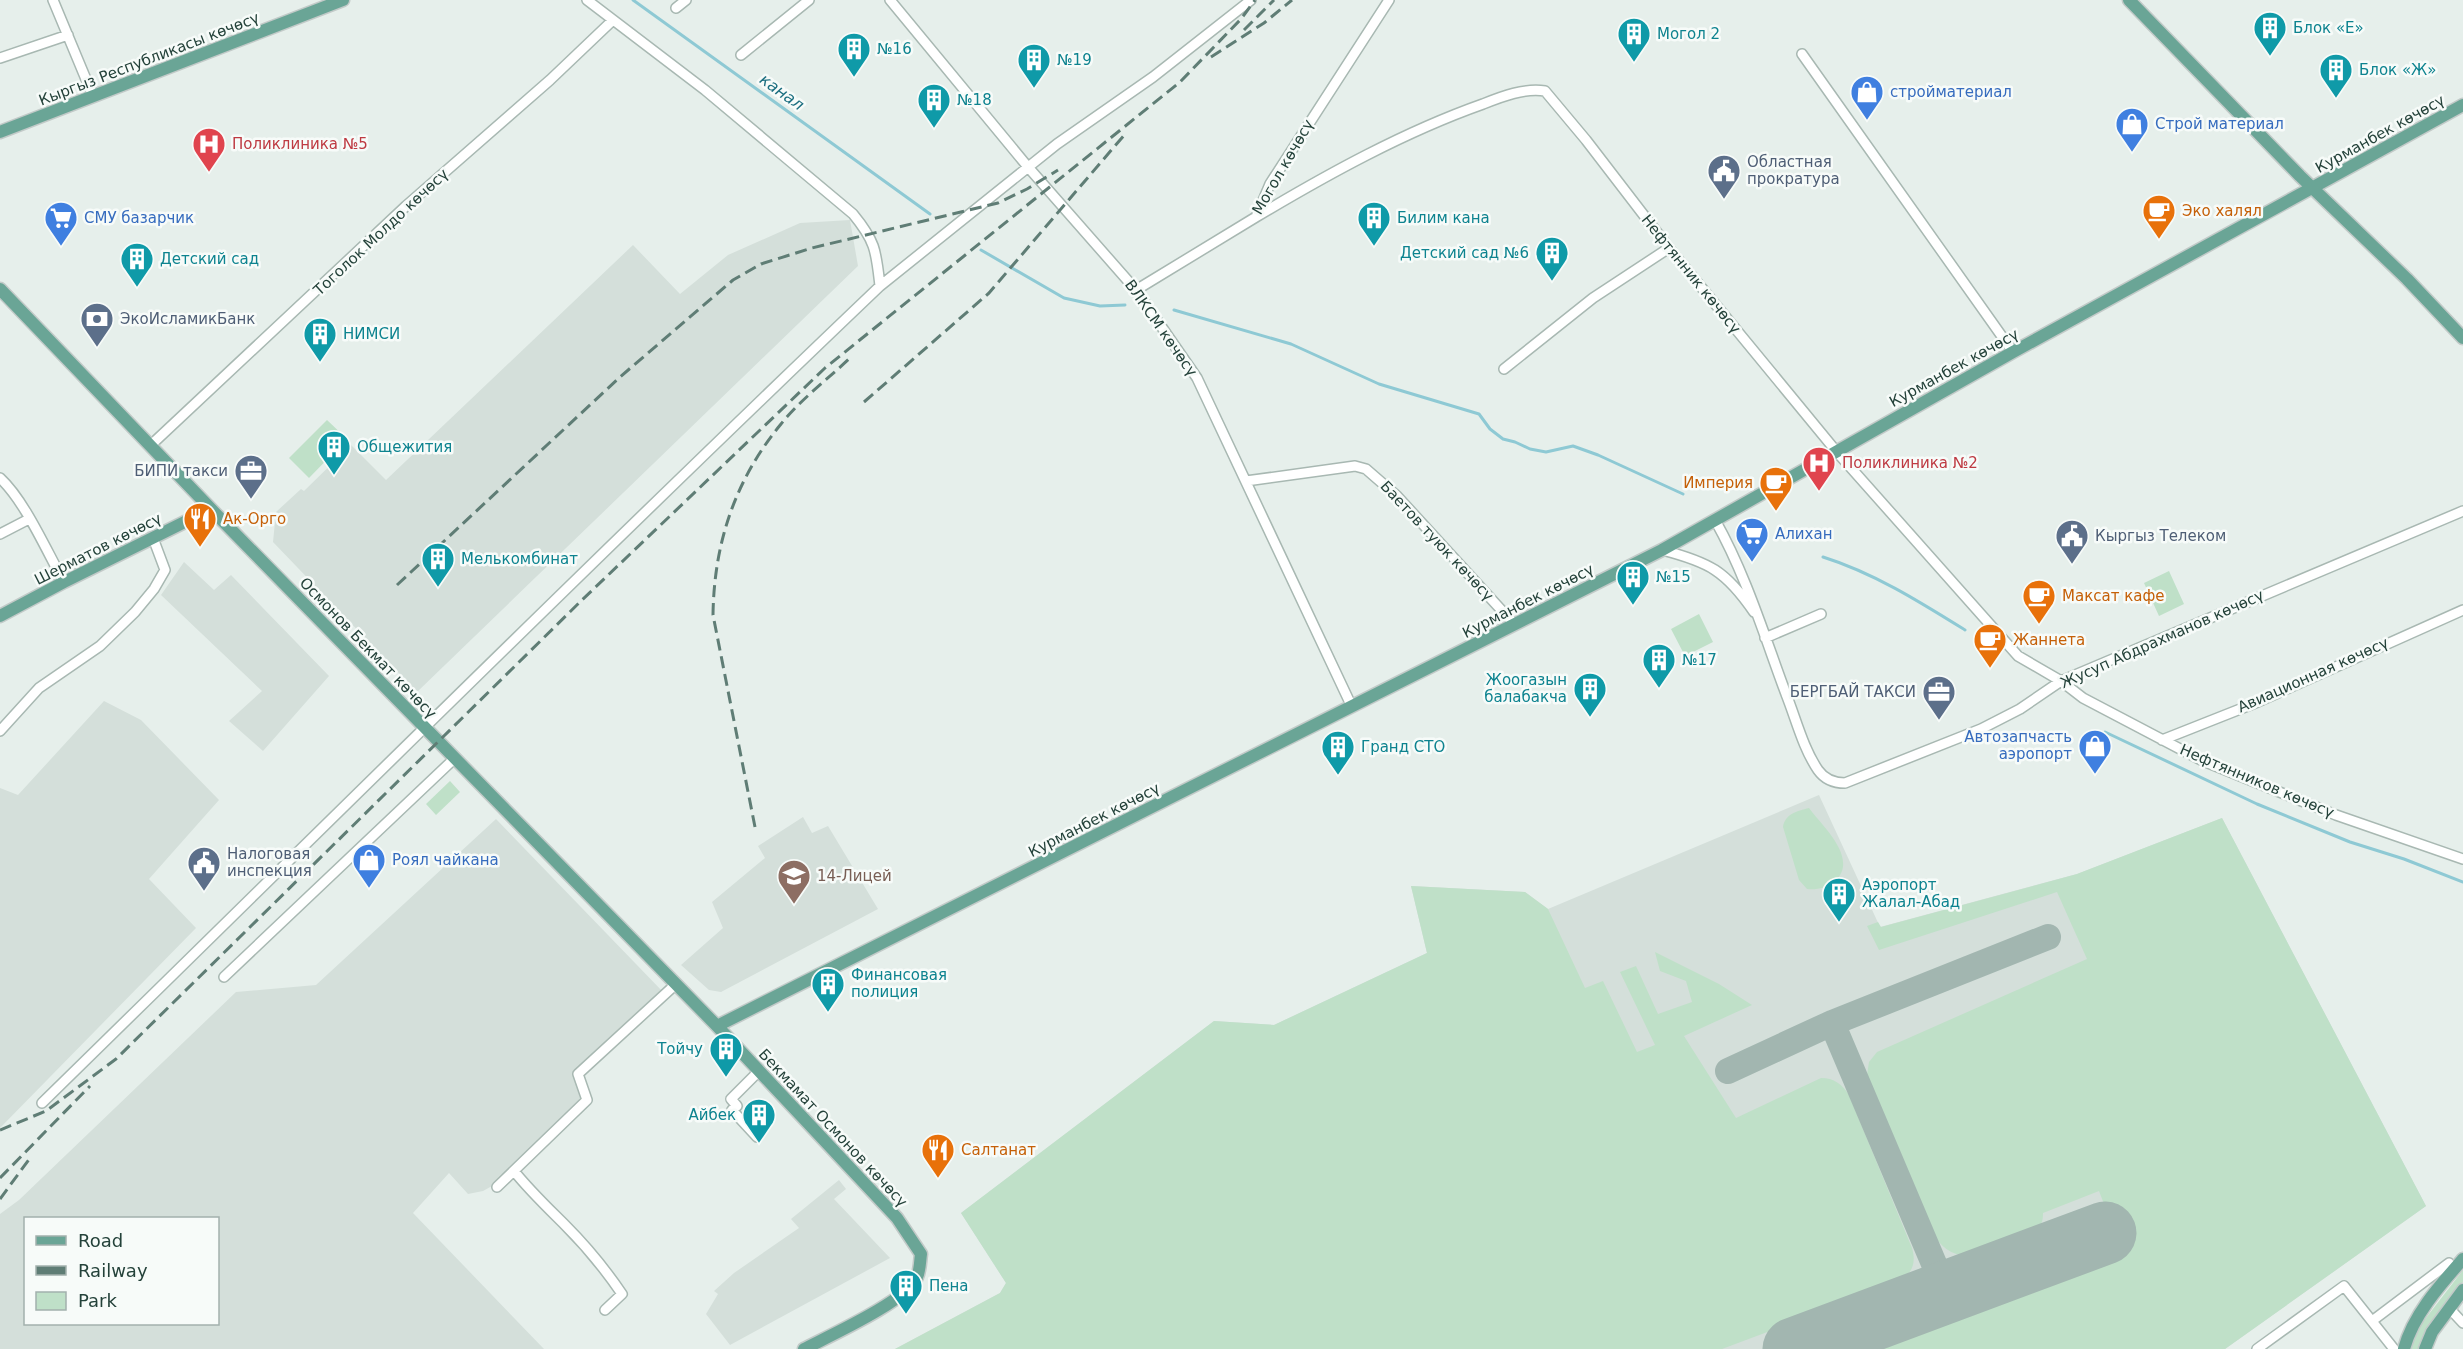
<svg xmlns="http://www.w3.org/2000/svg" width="2463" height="1349" font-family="'DejaVu Sans',sans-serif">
<rect width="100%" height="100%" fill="#e6efeb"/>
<!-- built -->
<path fill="#d4dfda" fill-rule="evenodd" d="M850,220l8,46 -441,426 -144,-150 3,-30 25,-23 3,2 47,-46 35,35 247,-235 47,49 48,-39 72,-32z
M184,562l30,28 17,-15 98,101 -66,75 -34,-30 33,-30 -101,-96z
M104,701l37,19 78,80 -70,79 47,49 -196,200v-340l18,7z
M1819,795l61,132 197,-53 145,-56 204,388 -201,143h-1330l105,-56 6,-10 -45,-70 253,-192 60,4 153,-72 -16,-67 114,6 23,17z
M803,817l9,16 16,-7 50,83 -157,83 -12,-2 -28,-25 42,-37 -11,-26 53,-44 -7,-12z
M496,819l168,174 -90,82 9,34 -66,63 -34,19 -15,3 -19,-21 -36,40 131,136h-544v-135l19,-14 217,-208 80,-7zM26,1218h192v106h-192z
M839,1180l7,9 -12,10 56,59 -160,87 -24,-31 12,-20 -4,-3 20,-18 65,-45 -8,-9z"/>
<!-- green -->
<path fill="#bfe0c8" d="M327,420l20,19 -38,39 -20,-20z
M2169,571l15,33 -25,12 -15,-33z
M1699,614l14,28 -28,14 -14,-27z
M450,781l10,11 -24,23 -10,-11z
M1809,808c12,17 52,51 25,74 -7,6 -18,8 -27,7l-8,-9 -16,-53c2,-13 14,-16 26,-19z
M2222,818l204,388 -201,143h-359l262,-98 -17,-48 -7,1 -5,-13 -56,22c0,7 -1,12 -7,17 -9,8 -63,27 -75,25 -15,-2 -24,-14 -31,-26l-63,-154 2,-13 8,-10 210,-93 -30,-67 -178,58 -12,-24 11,-4 3,5 196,-53z
M1411,886l114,6 23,17 37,79 18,-7 34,71 18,-7 -35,-73 16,-6 22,48 34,-12 -6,-21 -26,-10 -5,-19 64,32 33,21 -68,31 52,82 85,-40c13,0 21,6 28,17l63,153c5,17 -1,27 -16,36l-174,65h-827l105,-56 6,-10 -45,-70 253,-192 60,4 153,-72z
M2463,1270v12l-25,33 -19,34h-9l12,-26z"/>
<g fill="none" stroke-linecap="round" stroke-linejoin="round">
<!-- stream -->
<path stroke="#8ec9d4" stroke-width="3" d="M633,0l297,214
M981,250l83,48 36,8 25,-1
M1174,310l117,34 88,40 100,30 11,15 13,10 12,3 15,7 16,3 27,-6 25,9 85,39
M1823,557c51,16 97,45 142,73
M2105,732l152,72 93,38 54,17 59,23"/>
<!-- taxiway -->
<path stroke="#a2b6b0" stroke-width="26" d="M1832,1023l114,269
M1728,1071l104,-48 216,-86"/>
<!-- runway -->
<path stroke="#a2b6b0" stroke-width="63" d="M1794,1349l311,-116"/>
<!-- minor casing -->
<g stroke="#a8b8b2" stroke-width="12">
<path id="minor" d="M53,0l40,96
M890,0l138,167 108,123 61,88 155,329
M676,8l10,-8
M1802,54l211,298
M741,55l68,-55
M0,58l68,-23
M1256,217c72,-43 148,-85 227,-113 20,-8 41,-16 62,-13l41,49 83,108 167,203 182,205 43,25 22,17 120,63 133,54 127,44
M880,286l177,-142 96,-67 98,-77
M1136,290l120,-73 14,-33 119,-184
M1504,369l89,-71 76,-50
M151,445l255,-239 144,-126 63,-60
M0,478c25,23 47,74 64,104
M1246,481l109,-15 11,3 31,27 118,129
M1715,520c31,55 49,115 71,174 10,25 17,54 32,76 7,10 16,13 27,13l136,-54 39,-20 41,-28 402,-170
M0,534l29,-15
M1662,550c47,12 64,21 92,62
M1765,638l56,-24
M0,731l39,-43 61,-42 35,-34 19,-23 11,-19 -12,-32
M2162,740l91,-36 210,-94
M224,977l231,-219
M42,1103c279,-273 556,-548 838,-817 -4,-35 -4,-44 -27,-72l-148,-124 -118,-90
M757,1137l-25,-27 5,-4 -6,-7 28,-28
M514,1171c16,20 33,36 51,54 21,21 40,44 57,69l-17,16
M497,1187l90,-87 -9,-26 98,-90
M2449,1308l14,15
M2372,1321l77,-58
M2257,1349l87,-63 50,63"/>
</g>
<!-- major casing -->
<g stroke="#c2cac8" stroke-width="15">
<path id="major" d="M2129,0l171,176 107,103 56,59
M0,132l343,-132
M0,289l211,220 506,517 180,192 24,36c-1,7 -1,17 -4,23 -8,23 -90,60 -113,72
M0,616l64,-34 147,-73
M717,1026l945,-476 351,-198 450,-247
M2404,1349c9,-34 36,-64 59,-90
M2425,1349l7,-17 31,-42"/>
</g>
<!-- minor -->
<use href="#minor" stroke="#fff" stroke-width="9"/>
<!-- major -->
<use href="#major" stroke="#6aa596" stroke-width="12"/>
<!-- rail -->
<path stroke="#5f7d75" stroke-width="3" stroke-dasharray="12 6" stroke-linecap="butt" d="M1244,30l30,-30
M1211,57l53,-34 28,-23
M864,402l125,-109 137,-160
M397,585l223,-208 113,-97 28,-16 51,-16 186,-45 29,-14 31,-19
M755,827l-42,-212c1,-72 22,-135 68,-191 20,-25 47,-45 70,-67
M0,1130l46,-19 70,-52 466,-459 243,-232 355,-286 61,-63 14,-19
M0,1178l90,-92
M0,1199l30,-41"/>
</g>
<!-- icons -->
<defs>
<g id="building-pin" transform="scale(1.725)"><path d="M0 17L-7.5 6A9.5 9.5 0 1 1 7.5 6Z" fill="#0f9aa8" stroke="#f7fbf9"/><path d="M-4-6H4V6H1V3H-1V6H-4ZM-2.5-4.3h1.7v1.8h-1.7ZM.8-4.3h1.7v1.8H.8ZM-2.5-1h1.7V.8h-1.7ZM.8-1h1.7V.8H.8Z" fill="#fff"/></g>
<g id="shop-pin" transform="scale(1.725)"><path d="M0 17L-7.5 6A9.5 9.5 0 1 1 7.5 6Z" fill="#3f7fe0" stroke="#f7fbf9"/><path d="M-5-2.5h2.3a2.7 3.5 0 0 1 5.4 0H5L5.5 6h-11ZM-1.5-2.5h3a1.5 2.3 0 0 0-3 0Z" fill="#fff"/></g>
<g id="hospital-pin" transform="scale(1.725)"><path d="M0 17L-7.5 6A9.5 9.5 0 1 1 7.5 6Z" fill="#e0444e" stroke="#f7fbf9"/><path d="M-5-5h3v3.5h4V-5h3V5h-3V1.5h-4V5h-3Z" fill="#fff"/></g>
<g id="civic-pin" transform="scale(1.725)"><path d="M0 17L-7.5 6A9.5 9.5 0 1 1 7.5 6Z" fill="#5c6f8a" stroke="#f7fbf9"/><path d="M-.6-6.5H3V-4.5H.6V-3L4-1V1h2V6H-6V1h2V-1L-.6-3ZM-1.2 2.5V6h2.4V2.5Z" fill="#fff"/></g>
<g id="cafe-pin" transform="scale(1.725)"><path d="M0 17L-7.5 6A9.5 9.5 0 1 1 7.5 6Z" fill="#e8710a" stroke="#f7fbf9"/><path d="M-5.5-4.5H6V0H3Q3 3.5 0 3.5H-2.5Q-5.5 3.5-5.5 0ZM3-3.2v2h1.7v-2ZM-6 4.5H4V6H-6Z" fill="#fff"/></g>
<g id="supermarket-pin" transform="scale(1.725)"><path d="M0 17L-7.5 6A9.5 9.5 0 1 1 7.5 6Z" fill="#3f7fe0" stroke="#f7fbf9"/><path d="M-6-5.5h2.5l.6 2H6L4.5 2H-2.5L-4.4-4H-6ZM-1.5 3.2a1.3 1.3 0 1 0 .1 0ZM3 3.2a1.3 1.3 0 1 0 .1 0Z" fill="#fff"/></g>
<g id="bank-pin" transform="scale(1.725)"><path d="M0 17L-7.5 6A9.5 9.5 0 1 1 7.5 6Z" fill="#5c6f8a" stroke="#f7fbf9"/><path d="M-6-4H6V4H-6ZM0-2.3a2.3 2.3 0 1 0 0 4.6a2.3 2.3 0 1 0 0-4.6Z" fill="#fff"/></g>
<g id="office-pin" transform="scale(1.725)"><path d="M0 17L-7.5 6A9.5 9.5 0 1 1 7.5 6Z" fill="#5c6f8a" stroke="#f7fbf9"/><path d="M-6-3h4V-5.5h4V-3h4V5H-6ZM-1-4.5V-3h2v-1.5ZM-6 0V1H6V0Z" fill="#fff"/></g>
<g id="restaurant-pin" transform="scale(1.725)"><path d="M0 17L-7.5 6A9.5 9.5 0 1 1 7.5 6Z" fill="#e8710a" stroke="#f7fbf9"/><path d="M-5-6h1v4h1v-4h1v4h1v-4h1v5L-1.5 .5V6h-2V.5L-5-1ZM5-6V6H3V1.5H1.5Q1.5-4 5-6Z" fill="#fff"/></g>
<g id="school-pin" transform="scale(1.725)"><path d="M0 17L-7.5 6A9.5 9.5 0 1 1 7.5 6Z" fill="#8d6e63" stroke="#f7fbf9"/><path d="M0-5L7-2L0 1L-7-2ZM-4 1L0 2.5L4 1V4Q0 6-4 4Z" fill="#fff"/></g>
</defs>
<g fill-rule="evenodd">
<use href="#building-pin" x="2270" y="28"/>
<use href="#building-pin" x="1634" y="34"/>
<use href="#building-pin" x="854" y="49"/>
<use href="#building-pin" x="1034" y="60"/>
<use href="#building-pin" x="2336" y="70"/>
<use href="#shop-pin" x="1867" y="92"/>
<use href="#building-pin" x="934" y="100"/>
<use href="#shop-pin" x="2132" y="124"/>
<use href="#hospital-pin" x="209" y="144"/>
<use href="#civic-pin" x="1724" y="171"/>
<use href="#cafe-pin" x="2159" y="211"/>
<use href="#supermarket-pin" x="61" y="218"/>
<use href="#building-pin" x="1374" y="218"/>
<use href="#building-pin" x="1552" y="253"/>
<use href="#building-pin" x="137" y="259"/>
<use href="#bank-pin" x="97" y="319"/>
<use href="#building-pin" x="320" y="334"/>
<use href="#building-pin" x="334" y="447"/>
<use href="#hospital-pin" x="1819" y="463"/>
<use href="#office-pin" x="251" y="471"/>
<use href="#cafe-pin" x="1776" y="483"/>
<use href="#restaurant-pin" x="200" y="519"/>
<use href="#supermarket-pin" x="1752" y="534"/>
<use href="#civic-pin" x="2072" y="536"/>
<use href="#building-pin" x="438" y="559"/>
<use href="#building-pin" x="1633" y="577"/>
<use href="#cafe-pin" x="2039" y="596"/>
<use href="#cafe-pin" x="1990" y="640"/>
<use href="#building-pin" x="1659" y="660"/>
<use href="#building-pin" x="1590" y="689"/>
<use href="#office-pin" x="1939" y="692"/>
<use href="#shop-pin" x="2095" y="746"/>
<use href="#building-pin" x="1338" y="747"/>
<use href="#shop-pin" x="369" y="860"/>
<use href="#civic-pin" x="204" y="863"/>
<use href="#school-pin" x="794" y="876"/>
<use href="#building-pin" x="1839" y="894"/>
<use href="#building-pin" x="828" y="984"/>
<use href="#building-pin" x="726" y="1049"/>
<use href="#building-pin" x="759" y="1115"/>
<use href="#restaurant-pin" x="938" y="1150"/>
<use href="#building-pin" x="906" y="1286"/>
</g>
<g text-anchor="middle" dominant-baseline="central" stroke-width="5" stroke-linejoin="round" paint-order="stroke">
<!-- culture labels -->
<g font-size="15" fill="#0d838f" stroke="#f7fbf9" text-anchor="start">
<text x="2293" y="28">Блок «Е»</text>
<text x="1657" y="34">Могол 2</text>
<text x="877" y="49">№16</text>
<text x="1057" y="60">№19</text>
<text x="2359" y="70">Блок «Ж»</text>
<text x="957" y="100">№18</text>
<text x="1397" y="218">Билим кана</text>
<text x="1529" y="253" text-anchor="end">Детский сад №6</text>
<text x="160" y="259">Детский сад</text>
<text x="343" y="334">НИМСИ</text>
<text x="357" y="447">Общежития</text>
<text x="461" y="559">Мелькомбинат</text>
<text x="1656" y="577">№15</text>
<text x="1682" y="660">№17</text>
<text x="1567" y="680" text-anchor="end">Жоогазын<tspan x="1567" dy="17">балабакча</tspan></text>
<text x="1361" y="747">Гранд СТО</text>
<text x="1862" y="885">Аэропорт<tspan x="1862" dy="17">Жалал-Абад</tspan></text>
<text x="851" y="975">Финансовая<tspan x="851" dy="17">полиция</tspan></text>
<text x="703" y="1049" text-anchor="end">Тойчу</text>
<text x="736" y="1115" text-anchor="end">Айбек</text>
<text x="929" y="1286">Пена</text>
</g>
<!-- street labels -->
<g font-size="15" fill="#24423a" stroke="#f7fbf9">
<text transform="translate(149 59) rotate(-21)">Кыргыз Республикасы көчөсү</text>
<text transform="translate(2380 134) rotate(-29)">Курманбек көчөсү</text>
<text transform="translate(1283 167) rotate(-60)">Могол көчөсү</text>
<text transform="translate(381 232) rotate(-43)">Тоголок Молдо көчөсү</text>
<text transform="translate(1691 274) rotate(51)">Нефтянник көчөсү</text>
<text transform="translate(1161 328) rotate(55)">ВЛКСМ көчөсү</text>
<text transform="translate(1954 368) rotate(-29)">Курманбек көчөсү</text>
<text transform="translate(1437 541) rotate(47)">Баетов туюк көчөсү</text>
<text transform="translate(98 549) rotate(-27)">Шерматов көчөсү</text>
<text transform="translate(1528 601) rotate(-27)">Курманбек көчөсү</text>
<text transform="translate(2162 639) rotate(-24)">Жусуп Абдрахманов көчөсү</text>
<text transform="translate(368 648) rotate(46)">Осмонов Бекмат көчөсү</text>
<text transform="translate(2313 675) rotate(-24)">Авиационная көчөсү</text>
<text transform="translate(2257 781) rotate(23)">Нефтянников көчөсү</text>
<text transform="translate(1094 820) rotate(-27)">Курманбек көчөсү</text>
<text transform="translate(833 1128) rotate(47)">Бекмамат Осмонов көчөсү</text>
</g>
<!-- shop labels -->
<g font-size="15" fill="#366cbe" stroke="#f7fbf9" text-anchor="start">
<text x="1890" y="92">стройматериал</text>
<text x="2155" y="124">Строй материал</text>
<text x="84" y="218">СМУ базарчик</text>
<text x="1775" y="534">Алихан</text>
<text x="2072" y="737" text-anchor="end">Автозапчасть<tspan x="2072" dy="17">аэропорт</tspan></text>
<text x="392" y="860">Роял чайкана</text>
</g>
<!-- health labels -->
<g font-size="15" fill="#be3a42" stroke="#f7fbf9" text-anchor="start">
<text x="232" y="144">Поликлиника №5</text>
<text x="1842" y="463">Поликлиника №2</text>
</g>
<!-- service labels -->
<g font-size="15" fill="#4e5e75" stroke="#f7fbf9" text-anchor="start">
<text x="1747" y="162">Областная<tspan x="1747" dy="17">прократура</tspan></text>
<text x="120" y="319">ЭкоИсламикБанк</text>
<text x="228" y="471" text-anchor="end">БИПИ такси</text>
<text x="2095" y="536">Кыргыз Телеком</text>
<text x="1916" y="692" text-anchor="end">БЕРГБАЙ ТАКСИ</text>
<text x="227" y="854">Налоговая<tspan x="227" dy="17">инспекция</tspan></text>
</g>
<!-- food labels -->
<g font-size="15" fill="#c56008" stroke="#f7fbf9" text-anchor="start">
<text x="2182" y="211">Эко халял</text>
<text x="1753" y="483" text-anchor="end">Империя</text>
<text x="223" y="519">Ак-Орго</text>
<text x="2062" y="596">Максат кафе</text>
<text x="2013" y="640">Жаннета</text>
<text x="961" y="1150">Салтанат</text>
</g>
<!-- education labels -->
<g font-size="15" fill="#785e54" stroke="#f7fbf9" text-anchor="start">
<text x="817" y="876">14-Лицей</text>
</g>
<!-- water labels -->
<g font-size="16" font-style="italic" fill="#1c6f80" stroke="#f7fbf9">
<text transform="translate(782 92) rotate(36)">канал</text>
</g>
</g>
<!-- legend -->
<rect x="24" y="1217" width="195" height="108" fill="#f7fbf9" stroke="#a3b1ad" stroke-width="1.5"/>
<rect x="36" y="1236" width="30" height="9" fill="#6aa596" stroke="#a3b1ad" stroke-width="1.5"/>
<text x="78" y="1247" font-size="18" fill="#24423a">Road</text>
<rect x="36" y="1266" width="30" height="9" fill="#5f7d75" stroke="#a3b1ad" stroke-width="1.5"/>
<text x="78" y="1277" font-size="18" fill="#24423a">Railway</text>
<rect x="36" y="1292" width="30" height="18" fill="#bfe0c8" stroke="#a3b1ad" stroke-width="1.5"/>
<text x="78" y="1307" font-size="18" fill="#24423a">Park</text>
</svg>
